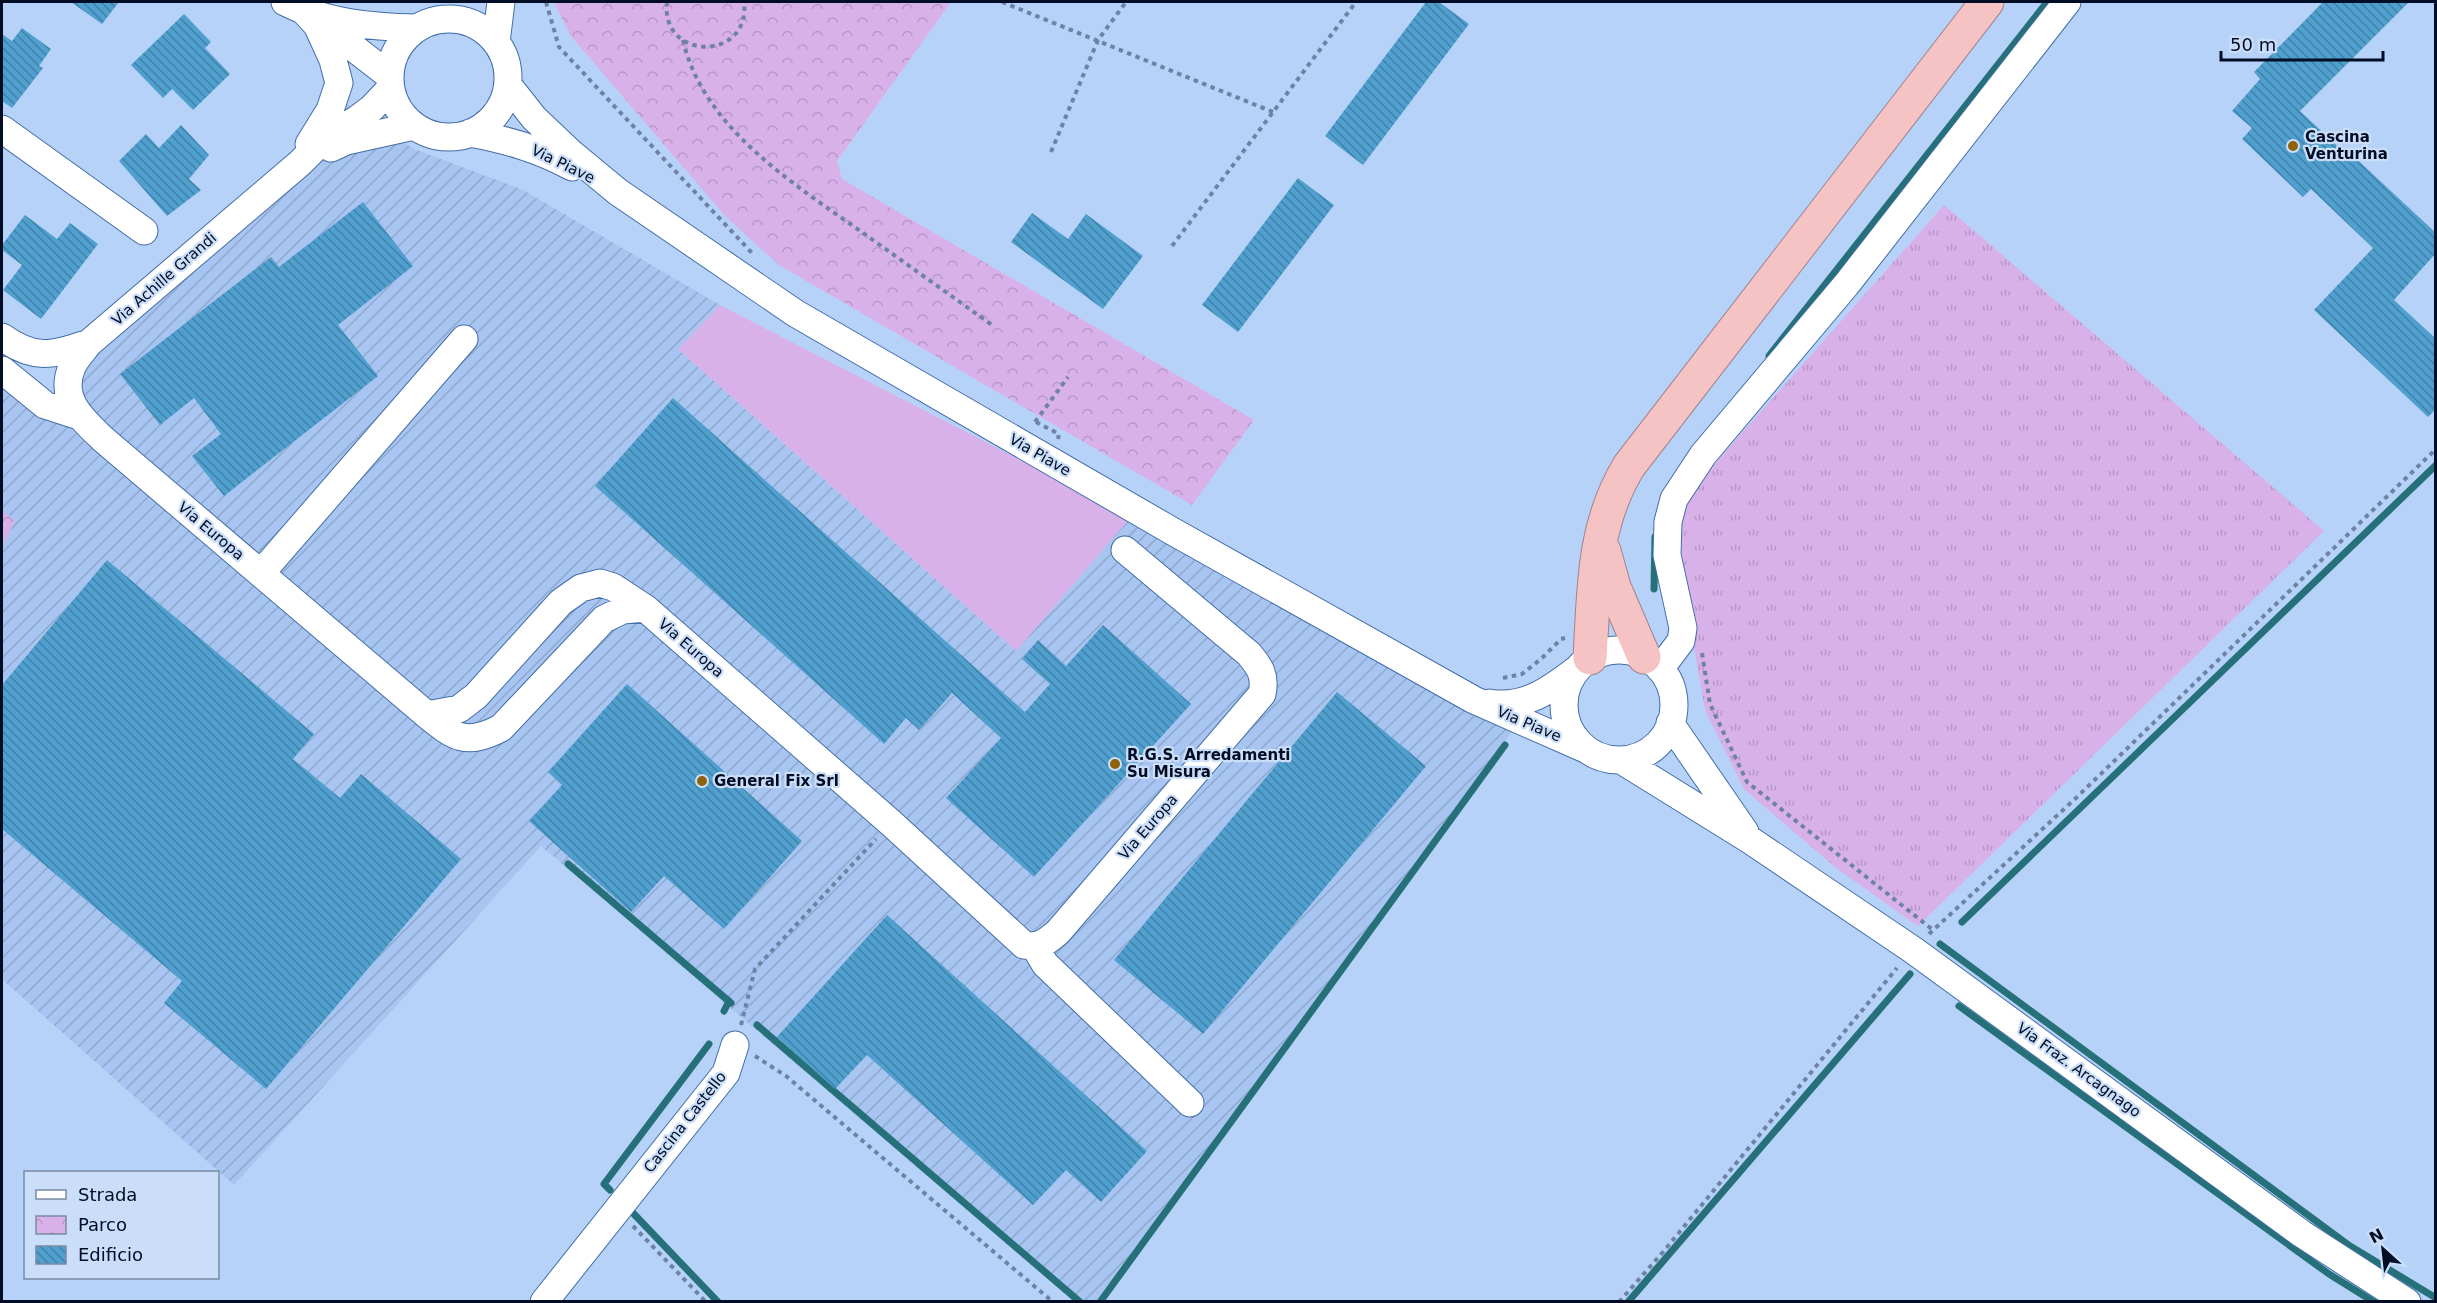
<svg xmlns="http://www.w3.org/2000/svg" width="2437" height="1303" font-family="'DejaVu Sans',sans-serif">
<defs>
<pattern id="industrial-furrows" width="10" height="10" patternUnits="userSpaceOnUse" patternTransform="scale(1.5)"><rect width="10" height="10" fill="#a7c5f0"/><path d="M-1 1l2-2M0 10L10 0M9 11l2-2" fill="none" stroke="#8ea8ce"/></pattern>
<pattern id="grass-tufts" width="24" height="20" patternUnits="userSpaceOnUse" patternTransform="scale(1.5)"><rect width="24" height="20" fill="#d9b1e9"/><path d="M3 7l-1-3M5 7V3M7 7l1-3M15 17l-1-3M17 17v-4M19 17l1-3" fill="none" stroke="#b897c8"/></pattern>
<pattern id="park-crowns" width="20" height="18" patternUnits="userSpaceOnUse" patternTransform="scale(1.5)"><rect width="20" height="18" fill="#d9b1e9"/><path d="M2 6a3 3 0 1 1 6 0M12 15a3 3 0 1 1 6 0" fill="none" stroke="#b897c8"/></pattern>
<pattern id="building-back-hatch" width="6" height="6" patternUnits="userSpaceOnUse" patternTransform="scale(1.5)"><rect width="6" height="6" fill="#50a0cf"/><path d="M-1 5l2 2M0 0l6 6M5-1l2 2" fill="none" stroke="#4081a8"/></pattern>
</defs>
<rect width="100%" height="100%" fill="#b6d2f9"/>
<!-- industrial -->
<path fill="url(#industrial-furrows)" d="M343,101l71,48 109,41 197,115 -42,44 338,302 115,-134 385,209 -420,575h-23l-532,-455 -307,339 -232,-206v-614l44,36 252,-237z"/>
<!-- grass -->
<path fill="url(#grass-tufts)" d="M1944,205l380,326 -406,395 -82,-58 -92,-79 -39,-79 -24,-134 -3,-71z"/>
<!-- park -->
<path fill="url(#park-crowns)" d="M554,2h397l-114,159 5,18 412,241 -62,85 -413,-240 -54,-49 -155,-181z
M2,510l13,11 -13,26z"/>
<!-- garden -->
<path fill="#d9b1e9" d="M720,305l411,212 -115,134 -338,-302z"/>
<g fill="none" stroke-linecap="round" stroke-linejoin="round">
<!-- stream -->
<path stroke="#267079" stroke-width="7" d="M1769,356l278,-354
M1654,589l1,-52
M568,864l163,139
M1962,922l474,-457
M1940,944l410,302 86,52
M1959,1006l370,268 45,28
M724,1011l5,-10
M757,1025l323,277
M610,1190l-6,-6 105,-140
M633,1213l85,89
M1100,1302l405,-557
M1628,1302l282,-328"/>
</g>
<!-- building -->
<path fill="url(#building-back-hatch)" d="M71,2h48l-17,22z
M1426,2h13l30,22 -106,141 -38,-29z
M2323,2h86l-109,109 46,43 3,-2 87,81v20l-42,47 42,39v70l-8,8 -114,-107 59,-62 -62,-59 -8,8 -61,-58 10,-11 -20,-17 28,-32 -6,-7z
M184,14l27,28 -6,6 25,26 -37,36 -21,-21 -9,9 -32,-33z
M22,28l29,21 -12,17 4,2 -31,40 -10,-7v-67l10,7z
M181,125l28,30 -20,24 12,11 -34,26 -48,-55 27,-27 13,14z
M1298,178l36,27 -96,127 -36,-27z
M363,202l50,64 -75,59 40,51 -154,120 -32,-40 29,-22 -27,-36 -34,27 -40,-51 151,-117 8,10z
M1032,213l36,26 18,-25 57,42 -40,53 -92,-67z
M25,215l32,24 13,-16 28,21 -57,75 -38,-29 19,-25 -20,-15v-5z
M673,398l352,314 25,-28 -28,-25 16,-19 28,26 37,-41 88,79 -157,173 -88,-79 55,-60 -49,-45 -33,37 -13,-12 -22,26 -289,-258z
M107,560l207,174 -21,25 47,39 21,-24 100,85 -195,230 -102,-86 18,-22 -180,-152v-144z
M627,684l175,157 -78,88 -60,-53 -33,36 -102,-91 33,-36 -14,-13z
M1337,692l89,74 -223,268 -89,-74z
M887,915l260,236 -46,51 -35,-32 -33,35 -166,-150 -32,34 -58,-52z"/>
<g fill="none" stroke-linecap="round" stroke-linejoin="round">
<!-- minor casing -->
<g stroke="#426da8" stroke-width="29">
<path id="minor" d="M285,2c41,21 86,25 132,26
M305,12l12,13 16,35 6,23 -9,27 -21,34
M390 78a59 59 0 1 1 118 0a59 59 0 1 1-118 0Z
M317,25l24,13 49,38
M496,42l5,-40
M508,85l26,33 38,36 46,38 177,121 377,218 302,169 109,48
M391,88l-19,20 -16,12 -29,16 -27,27 -211,180c-6,8 -14,16 -17,24 -14,32 11,53 32,73l323,275c28,23 39,31 74,13l103,-109 19,-9 22,-2
M2,129l142,102
M470,133c37,7 69,16 102,34
M331,148l15,-7 68,-15
M2,337c33,24 50,18 87,6
M2,370l43,35 34,11
M261,573l203,-234
M1564 705a55 55 0 1 1 110 0a55 55 0 1 1-110 0Z
M1660,669l21,-28 2,-13 -16,-73 1,-33 6,-23 29,-44 143,-170 221,-283
M1489,703c35,6 61,-13 87,-33
M427,715l32,-6 17,-13 85,-94 20,-14 19,-5 13,4 32,21 246,215 133,122c16,3 22,-3 34,-13l204,-238c4,-18 -2,-27 -13,-40l-124,-104
M1670,723l75,109
M1621,760l129,80 163,110 389,284 105,68
M1035,947l10,17 145,139
M544,1302l182,-229 9,-28"/>
</g>
<!-- highway casing -->
<g stroke="#a0838c" stroke-width="35">
<path id="highway" d="M1604,551l10,36 30,70
M1590,658c4,-68 2,-131 39,-192l358,-464"/>
</g>
<!-- path -->
<path stroke="#6e83a4" stroke-width="4" stroke-dasharray="4.5 4.5" stroke-linecap="butt" d="M546,2l13,45 193,206
M667,2c-7,59 84,60 77,0
M1002,2l271,110
M683,40c20,89 114,146 183,195 42,30 84,60 126,90
M1051,152l47,-112 28,-38
M1172,246l184,-244
M1035,422l33,-45
M1036,422l23,12 -1,5
M1702,653l8,51 37,78 186,148
M1503,678l19,-4 19,-15 20,-20 4,-1
M1929,934l147,-136 360,-349
M741,1025l14,-56 121,-130
M755,1056l31,20 267,226
M633,1226l73,76
M1619,1302l44,-50 234,-284"/>
<!-- minor -->
<use href="#minor" stroke="#fff" stroke-width="27"/>
<!-- highway -->
<use href="#highway" stroke="#f5c3c4" stroke-width="33"/>
</g>
<!-- markers -->
<g fill="#8e6209" stroke="#cbdef9" stroke-width="2">
<circle cx="2293" cy="146" r="6"/>
<circle cx="1115" cy="764" r="6"/>
<circle cx="702" cy="781" r="6"/>
</g>
<g text-anchor="middle" dominant-baseline="central" stroke-width="4.5" stroke-linejoin="round" paint-order="stroke">
<!-- poi labels -->
<g font-size="15" font-weight="bold" fill="#010d24" stroke="#cbdef9" text-anchor="start">
<text x="2305" y="137">Cascina<tspan x="2305" dy="17">Venturina</tspan></text>
<text x="1127" y="755">R.G.S. Arredamenti<tspan x="1127" dy="17">Su Misura</tspan></text>
<text x="714" y="781">General Fix Srl</text>
</g>
<!-- street labels -->
<g font-size="15" fill="#010d24" stroke="#cbdef9">
<text transform="translate(563 164) rotate(26)">Via Piave</text>
<text transform="translate(164 279) rotate(-41)">Via Achille Grandi</text>
<text transform="translate(1040 455) rotate(30)">Via Piave</text>
<text transform="translate(211 531) rotate(40)">Via Europa</text>
<text transform="translate(691 648) rotate(41)">Via Europa</text>
<text transform="translate(1529 724) rotate(23)">Via Piave</text>
<text transform="translate(1148 827) rotate(-49)">Via Europa</text>
<text transform="translate(2079 1070) rotate(36)">Via Fraz. Arcagnago</text>
<text transform="translate(685 1122) rotate(-52)">Cascina Castello</text>
</g>
</g>
<!-- border -->
<rect width="2437" height="1303" fill="none" stroke="#010d24" stroke-width="6"/>
<!-- legend -->
<rect x="24" y="1171" width="195" height="108" fill="#cbdef9" stroke="#7a8aa4" stroke-width="1.5"/>
<rect x="36" y="1190" width="30" height="9" fill="#ffffff" stroke="#7a8aa4" stroke-width="1.5"/>
<text x="78" y="1201" font-size="18" fill="#010d24">Strada</text>
<rect x="36" y="1216" width="30" height="18" fill="url(#park-crowns)" stroke="#7a8aa4" stroke-width="1.5"/>
<text x="78" y="1231" font-size="18" fill="#010d24">Parco</text>
<rect x="36" y="1246" width="30" height="18" fill="url(#building-back-hatch)" stroke="#7a8aa4" stroke-width="1.5"/>
<text x="78" y="1261" font-size="18" fill="#010d24">Edificio</text>
<!-- north arrow -->
<g transform="translate(2383 1249) rotate(333)" stroke="#cbdef9" stroke-width="4.5" paint-order="stroke">
<path d="M0-4.5L10 22L0 15L-10 22Z" fill="#010d24"/>
<text y="-9" font-size="16" font-weight="bold" text-anchor="middle" fill="#010d24">N</text>
</g>
<!-- scale -->
<path d="M2221 51v9h162v-9" fill="none" stroke="#010d24" stroke-width="3"/>
<text x="2230" y="51" font-size="18" fill="#010d24" stroke="#cbdef9" stroke-width="4.5" paint-order="stroke">50 m</text>
</svg>
